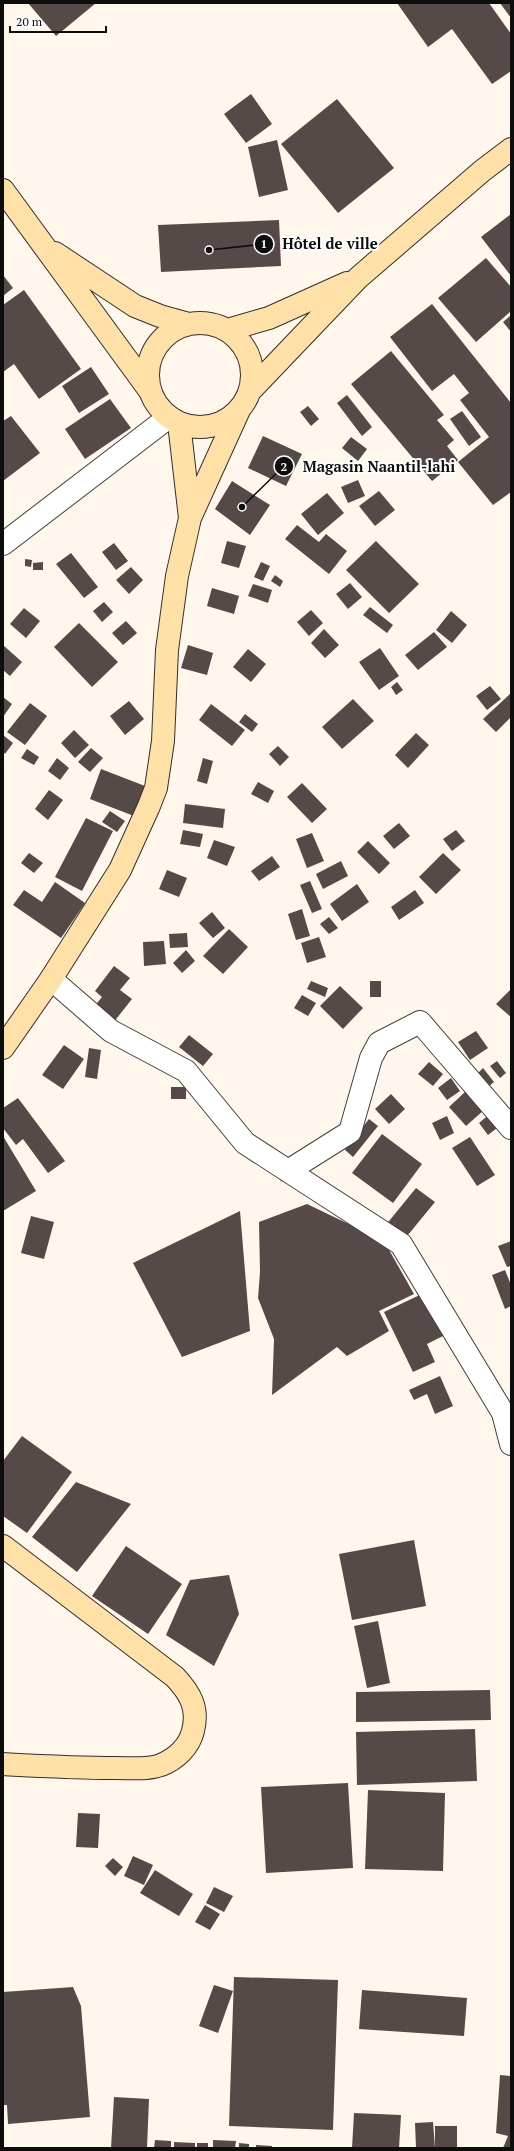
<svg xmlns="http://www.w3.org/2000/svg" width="514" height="2151" font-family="'PT Serif',serif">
<rect width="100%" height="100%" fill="#fff7ec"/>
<!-- building -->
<path fill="#564a48" d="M28,3h68l-40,33z
M397,3h92l22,31v37l-19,13 -40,-55 -24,18z
M500,3h11v15z
M251,94l21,30 -26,19 -22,-29z
M337,99l57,69 -56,45 -57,-69z
M277,140l11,50 -29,7 -11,-50z
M511,214v62l-30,-39z
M279,220l2,46 -120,6 -3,-47z
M486,258l25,29v24l-35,31 -38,-44z
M3,275l10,13 -10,8z
M24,290l57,79 -42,30 -25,-35 -11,8v-67z
M432,304l79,99v89l-18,13 -35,-43 31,-25 -29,-37 9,-7 -15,-19 -22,17 -42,-54z
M511,315v17l-8,-10z
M391,351l53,64 -7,5 17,20 -7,6 11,14 -26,21 -81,-97z
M91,367l18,27 -30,19 -17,-27z
M347,395l25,32 -10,9 -25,-33z
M110,399l21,29 -46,31 -20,-30z
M308,406l11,13 -8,7 -11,-14z
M462,411l19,26 -12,9 -19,-27z
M11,416l29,37 -37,28v-60z
M263,436l39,18 -16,32 -38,-18z
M351,437l16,12 -9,12 -16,-13z
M358,480l7,16 -17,7 -7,-16z
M232,481l38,24 -20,30 -35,-26z
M379,491l16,19 -20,16 -16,-20z
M327,493l17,20 -26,22 -17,-21z
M297,525l22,17 7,-8 21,17 -18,23 -44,-35z
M227,541l19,5 -7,22 -18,-5z
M376,541l43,43 -30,29 -43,-43z
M114,543l14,18 -12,9 -14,-18z
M71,553l27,34 -14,11 -28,-34z
M25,559l7,1 -1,7 -6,-1z
M43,562v8h-10v-7z
M261,562l9,4 -7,15 -9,-4z
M131,567l12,13 -14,14 -13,-14z
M275,575l8,6 -3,6 -9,-6z
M350,583l12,14 -14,12 -12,-15z
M253,584l19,6 -4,13 -20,-7z
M212,588l27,8 -5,18 -27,-8z
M104,602l9,10 -11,10 -9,-11z
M370,607l23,18 -6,8 -24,-18z
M24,608l16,13 -14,17 -16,-14z
M311,610l12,13 -14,13 -12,-14z
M451,611l16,14 -15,18 -16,-13z
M126,621l11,12 -14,12 -11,-12z
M79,623l39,39 -26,25 -38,-40z
M324,629l15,16 -14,13 -14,-15z
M434,632l13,15 -29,23 -13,-15z
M3,645l19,17 -12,14 -7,-6z
M188,645l25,8 -6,22 -26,-7z
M380,648l19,28 -20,14 -20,-28z
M248,649l18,15 -15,18 -18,-15z
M397,682l6,8 -7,5 -5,-8z
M490,686l11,13 -14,11 -11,-14z
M511,693v24l-15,15 -13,-13z
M3,697l9,7 -9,13z
M353,699l21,22 -32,28 -20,-22z
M129,701l15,18 -19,16 -15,-19z
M30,703l17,13 -22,29 -18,-13z
M211,704l34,26 -13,16 -33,-26z
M245,714l13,10 -6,8 -13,-10z
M74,730l15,15 -14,13 -14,-15z
M416,733l13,12 -21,23 -13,-13z
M3,735l10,8 -8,11 -2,-2z
M278,746l11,11 -9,9 -11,-12z
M91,748l12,10 -13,14 -12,-10z
M27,749l12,8 -5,8 -13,-7z
M57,758l12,10 -9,12 -12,-9z
M203,758l10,3 -6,23 -10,-3z
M101,769l44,17 -11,30 -44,-17z
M258,782l16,9 -6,12 -17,-9z
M302,783l25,26 -15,14 -25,-26z
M49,790l14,10 -15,20 -13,-11z
M185,804l40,5 -2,19 -40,-5z
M110,811l15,10 -8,11 -15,-10z
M86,818l27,13 -31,60 -27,-14z
M399,823l11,13 -16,13 -11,-13z
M183,830l20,4 -3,13 -20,-3z
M456,830l9,11 -13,10 -9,-12z
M312,833l12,28 -17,7 -11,-29z
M214,840l21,7 -8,19 -20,-8z
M368,841l22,22 -11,11 -22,-22z
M29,853l14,10 -9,10 -13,-10z
M443,853l18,17 -25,24 -17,-17z
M272,856l8,11 -21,14 -8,-10z
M341,861l7,15 -25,13 -7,-15z
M167,870l20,8 -8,19 -20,-8z
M310,881l12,28 -10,4 -12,-28z
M55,882l30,21 -24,35 -48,-33 11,-15 18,12z
M357,884l12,18 -27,19 -12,-17z
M415,890l9,13 -25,17 -8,-13z
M302,909l8,27 -14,4 -8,-26z
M212,912l13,16 -12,10 -14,-15z
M329,917l9,11 -9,6 -9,-10z
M229,929l19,18 -25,27 -20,-18z
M187,933l1,14 -18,1 -1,-14z
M319,937l7,20 -19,6 -6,-20z
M164,941l2,23 -22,2 -1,-24z
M186,950l9,11 -13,12 -9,-10z
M114,966l16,12 -10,12 12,9 -19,24 -20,-15 9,-11 -7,-6z
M311,981l17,7 -3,9 -18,-8z
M370,981h11v16h-11z
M340,986l23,22 -20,21 -23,-23z
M511,989v28l-15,-13z
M302,995l14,8 -8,13 -14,-8z
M476,1031l12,17 -18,12 -12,-18z
M189,1035l24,19 -10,12 -24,-19z
M64,1045l20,14 -21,30 -21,-14z
M89,1048l12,2 -4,29 -12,-2z
M497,1061l9,12 -6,5 -10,-12z
M429,1062l14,12 -10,12 -15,-12z
M483,1068l11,14 -6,5 -11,-13z
M451,1078l9,13 -13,9 -9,-12z
M171,1087h15v12h-15z
M466,1091l18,19 -18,16 -17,-19z
M391,1094l14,15 -16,15 -14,-15z
M18,1098l47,63 -17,12 -25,-34 -7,6 -13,-17v-20z
M491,1113l10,12 -13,10 -9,-12z
M447,1116l7,17 -14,7 -8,-17z
M369,1119l9,7 -25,31 -8,-7z
M382,1134l40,30 -29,39 -41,-30z
M3,1136l33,55 -33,20z
M470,1137l25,38 -18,11 -25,-38z
M416,1188l19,14 -32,39 -18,-15z
M307,1204l77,37 30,53 -35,17 10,20 -42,25 -10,-9 -65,48 2,-56 -16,-41 2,-26 -1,-50z
M240,1211l10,120 -68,26 -49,-94z
M31,1216l23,6 -10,37 -23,-6z
M511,1241v25l-4,1 -9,-21z
M505,1270l6,15v21l-6,3 -13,-34z
M426,1292l21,42 -20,10 8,18 -22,10 -29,-60z
M440,1376l13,30 -18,8 -8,-20 -13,6 -5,-10z
M22,1436l50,36 -45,61 -24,-17v-55z
M76,1482l55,22 -54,68 -45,-35z
M414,1540l12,66 -74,14 -13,-66z
M126,1546l56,38 -34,50 -56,-38z
M229,1575l10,39 -25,52 -48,-31 24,-55z
M378,1621l12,62 -23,5 -13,-62z
M490,1690l1,30 -135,2v-30z
M475,1729l2,52 -120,4 -1,-53z
M348,1783l5,85 -87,5 -5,-86z
M368,1790l77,3 -2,78 -78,-2z
M78,1813l22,1 -2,34 -22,-1z
M133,1856l20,9 -9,20 -20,-9z
M113,1858l10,9 -8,9 -10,-10z
M155,1870l38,24 -14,22 -39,-23z
M214,1887l19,9 -9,16 -18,-9z
M205,1905l15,9 -10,16 -15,-8z
M234,1977l104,3 -5,150 -104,-4z
M214,1985l19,6 -15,42 -19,-7z
M73,1987l8,19 9,111 -82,7 -1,-19h-4v-113z
M362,1990l105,8 -3,38 -105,-7z
M500,2075l11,1v72h-8l5,-12 -12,-3z
M114,2097l35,2 -2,49h-36z
M354,2113l47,2 -2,33h-47z
M433,2122l2,26h-19l-1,-25z
M435,2126h22v22h-22z
M155,2140l16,1v7h-17z
M213,2140l23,1 -1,7h-22z
M174,2142l21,1v5h-21z
M197,2143h11v5h-11z
M239,2143l10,1v4h-10z
M256,2145l16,1v2h-16z"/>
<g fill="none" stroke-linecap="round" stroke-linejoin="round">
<!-- street casing -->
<g stroke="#404040" stroke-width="24">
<path id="street" d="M3,544l166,-127
M51,979l60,52 75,40 59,72 156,101 102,169 8,31
M288,1171l62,-39 21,-74 8,-15 41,-21 91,106"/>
</g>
<!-- secondary casing -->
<g stroke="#2f2f2f" stroke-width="24">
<path id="secondary" d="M3,190l147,201
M55,253l80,53 25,10 29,8
M148 375a52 52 0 1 1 104 0a52 52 0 1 1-104 0Z
M227,330l42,-12 78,-35
M250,391l108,-113 124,-107 29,-22
M179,423l11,95
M3,1048l48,-69 69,-109 29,-64 7,-18 7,-47 4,-91 10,-74 13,-58 49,-108
M3,1546l172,131c15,16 24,31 18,54 -4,16 -17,28 -32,34 -14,5 -31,3 -45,3 -38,0 -75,-2 -113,-4"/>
</g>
<!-- street -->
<use href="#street" stroke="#fff" stroke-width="22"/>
<!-- secondary -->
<use href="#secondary" stroke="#ffe1a7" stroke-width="22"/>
</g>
<!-- callouts -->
<path fill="none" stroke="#0d0d0d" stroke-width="1.5" d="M209 250L264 244M242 507L284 466"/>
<g fill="#0d0d0d" stroke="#fff" stroke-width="1.5">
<circle cx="209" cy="250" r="4"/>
<circle cx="242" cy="507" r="4"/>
<circle cx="264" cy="244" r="10"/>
<circle cx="284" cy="466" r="10"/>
</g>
<g font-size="12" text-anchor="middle" font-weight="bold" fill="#fff">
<text x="264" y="248">1</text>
<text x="284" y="471">2</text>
</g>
<g font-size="15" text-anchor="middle" font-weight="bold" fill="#0d0d0d" stroke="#fff" stroke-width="4" stroke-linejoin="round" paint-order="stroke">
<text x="330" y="249">Hôtel de ville</text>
<text x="379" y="472">Magasin Naantil-lahi</text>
</g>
<!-- border -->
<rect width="514" height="2151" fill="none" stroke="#0d0d0d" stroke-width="8"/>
<!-- scale -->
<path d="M10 26v6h96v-6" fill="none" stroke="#0d0d0d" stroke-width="2"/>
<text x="16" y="26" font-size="12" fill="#0d0d0d" stroke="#ffffff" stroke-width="3" paint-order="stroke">20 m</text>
</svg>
